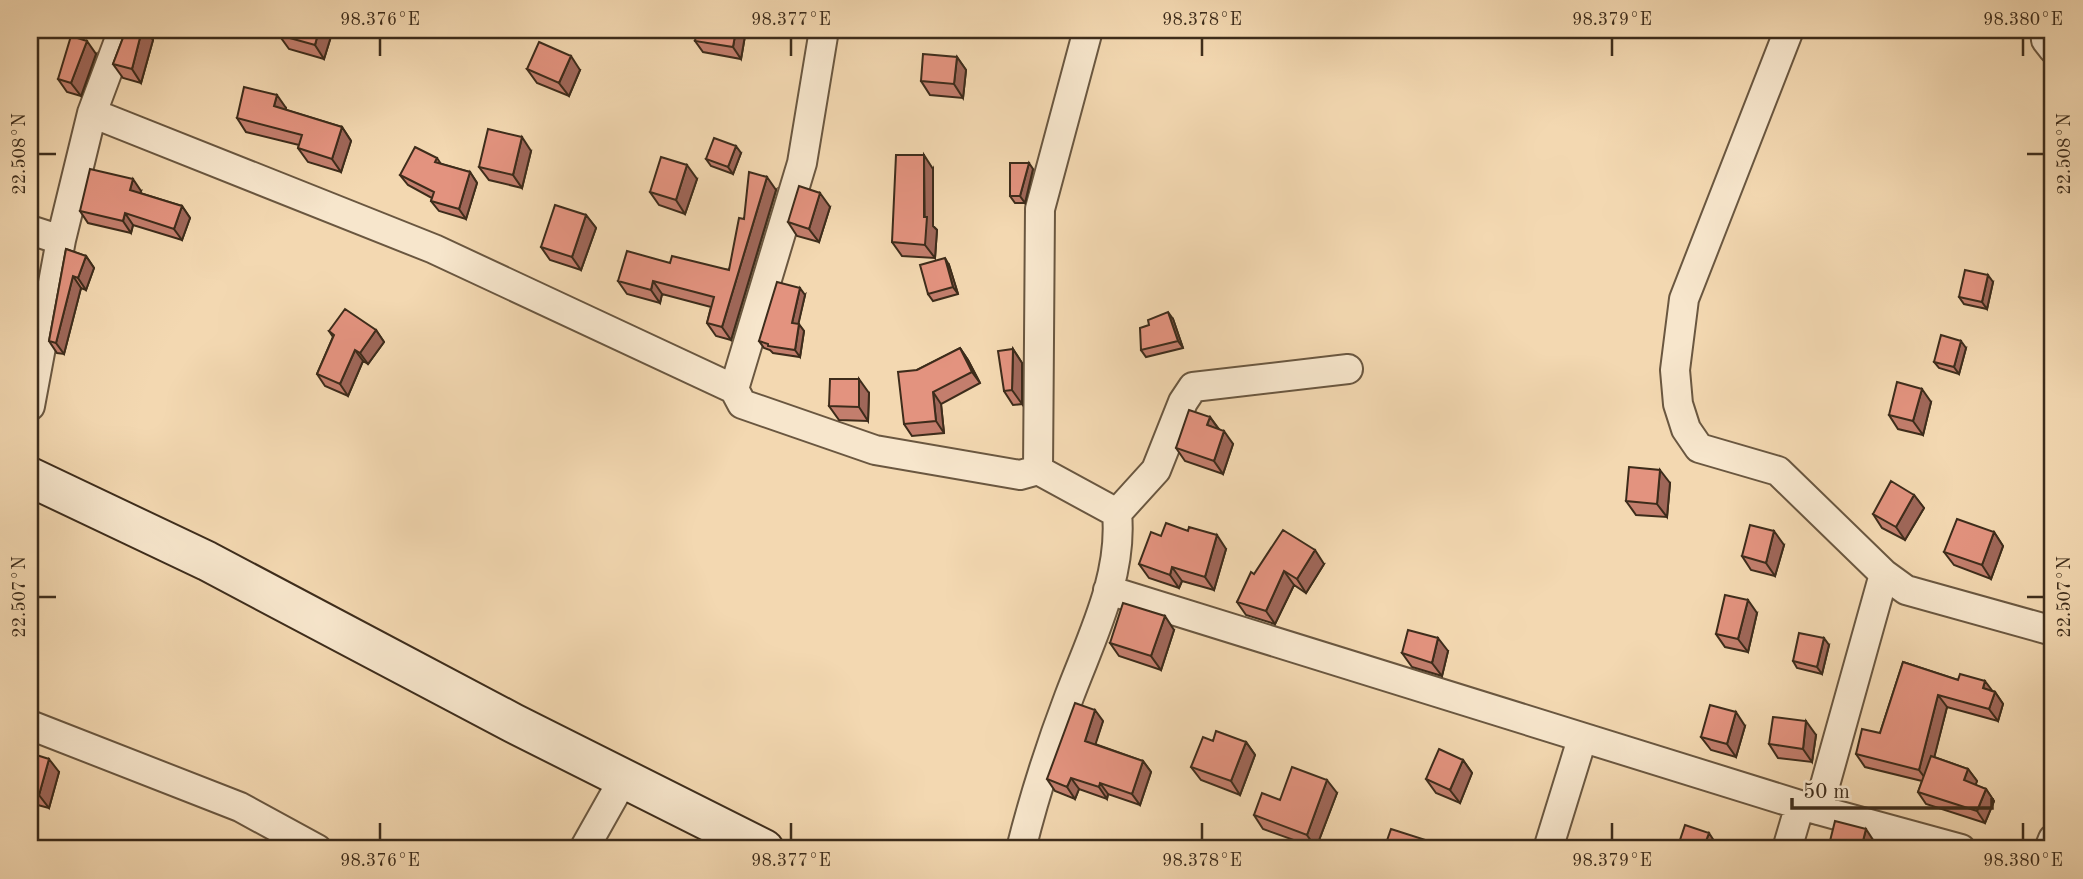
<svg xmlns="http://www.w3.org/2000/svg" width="2083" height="879" font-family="'Old Standard TT',serif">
<rect width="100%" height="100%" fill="#f3d8b1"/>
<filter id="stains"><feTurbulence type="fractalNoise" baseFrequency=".00286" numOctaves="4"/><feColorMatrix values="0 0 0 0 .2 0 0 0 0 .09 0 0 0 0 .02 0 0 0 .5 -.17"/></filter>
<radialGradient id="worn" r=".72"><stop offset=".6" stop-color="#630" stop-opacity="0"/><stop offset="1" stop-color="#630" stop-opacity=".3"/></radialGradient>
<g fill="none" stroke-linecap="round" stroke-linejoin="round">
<!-- minor casing -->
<g stroke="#6a5740" stroke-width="32">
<path id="minor" d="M1789,30l-105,269 -9,71 3,34 8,25 13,19 79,23 106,103 22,16 147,41
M2045,30l1,10 7,9
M92,113l342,136 300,140 8,15 133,46 145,25 18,-5 79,43c6,64 -26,125 -48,184 -19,50 -35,100 -48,152
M30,230l31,10
M734,389l68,-226 22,-133
M30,406l31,-166 31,-127 31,-83
M1038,470l2,-261 48,-179
M1117,513l39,-43 27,-68 10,-15 155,-18
M1108,590l692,215 161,44
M30,725l210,82 77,42
M1818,810l66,-236
M584,849l40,-71
M1548,849l34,-110
M1787,849l13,-44
M2049,849l4,-10"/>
</g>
<!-- secondary casing -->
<g stroke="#3d2c1b" stroke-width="42">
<path id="secondary" d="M30,477l177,84 306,162 251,126"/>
</g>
<!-- minor -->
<use href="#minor" stroke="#f7e6cc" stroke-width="28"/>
<!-- secondary -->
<use href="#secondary" stroke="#f7e6cc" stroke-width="38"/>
</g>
<!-- wall -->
<path fill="#c37e6d" stroke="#3d2c1b" stroke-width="2" d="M126,30h19l8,10 -12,43 -18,-5 -10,-14z
M281,30h52l-9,29 -35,-10 -10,-14z
M746,30l-5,29 -38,-7 -8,-11z
M96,54l-15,42 -14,-4 -9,-13z
M957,57l9,13 -3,28 -33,-3 -9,-14z
M527,69l53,1 -11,26 -32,-13z
M286,108v2l56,17 9,14 -10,31 -33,-10 -10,-14 1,-3 -53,-13 -9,-14z
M531,151l-9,37 -33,-8 -10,-13z
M741,153l-8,21 -22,-8 -5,-7z
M437,158l4,6 29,8 7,11 -11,36 -27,-8 -8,-10 1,-3 -24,-13 -8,-10z
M933,169v57l4,4 -2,28 -33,-2 -10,-14z
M1033,169l-8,34h-10l-5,-7z
M697,179l-12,35 -26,-9 -9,-13z
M776,190l-45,150 -15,-4 -9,-13 4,-16 -49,-13 -2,9 -33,-9 -9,-13 52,-18 59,7 15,-51z
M141,191l-1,2 42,13 8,12 -8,22 -49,-15 -2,8 -43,-10 -8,-12z
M830,207l-11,35 -22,-6 -9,-14z
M586,215l10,13 -15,42 -31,-10 -9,-13z
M66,249l20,7 8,12 -8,22 -5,-2 -17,66 -7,-1 -8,-12z
M949,265l9,29 -25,7 -5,-7z
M1993,282l-6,27 -23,-5 -5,-7z
M805,295l-7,29 6,7 -4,26 -27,-4 -3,-3 -6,-2 -5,-7z
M1173,319l10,29 -37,9 -5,-7z
M376,330l8,12 -16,22 -5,-3 -15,35 -23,-10 -8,-12 16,-37 -4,-6z
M960,348l8,12 12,23 -39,21 3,29 -32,3 -8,-12 13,-54z
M1966,348l-7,26 -20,-6 -5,-6z
M1013,349l9,14v41l-9,1 -9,-14z
M869,393l-1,28 -29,-1 -10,-14z
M1931,402l-8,33 -25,-6 -9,-14z
M1210,417l9,12 14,15 -10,30 -38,-13 -9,-13z
M1670,483l-3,34 -31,-2 -10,-14z
M1914,495l10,13 -19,32 -23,-12 -9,-14z
M1994,532l9,14 -12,33 -37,-14 -10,-13z
M1161,536l65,13 -12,41 -32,-9 -3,7 -30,-10 -10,-14z
M1784,545l-9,31 -24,-6 -9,-14z
M1324,564l-18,29 -12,-8 -19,39 -29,-9 -9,-13 17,-28z
M1757,613l-9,39 -23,-5 -9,-13z
M1174,630l-13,40 -42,-14 -9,-13z
M1829,645l-7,29 -25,-6 -4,-7z
M1448,651l-6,25 -30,-9 -10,-14z
M1903,662l92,30 8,12 -5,17 -51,-14 -13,50 34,12 9,12 -2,4 11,4 8,12 -9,22 -59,-19 -8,-12 4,-11 -57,-14 -9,-13 24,-21z
M1103,721l-8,23 48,17 8,11 -11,33 -32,-11 -1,5 -28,-10 -4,10 -20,-8 -8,-12z
M1745,726l-9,31 -25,-7 -10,-13z
M1816,735l-4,27 -34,-4 -9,-14z
M1213,741l33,1 9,13 -15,40 -39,-15 -10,-13z
M30,753l29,19 -10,36 -19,-5z
M1463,760l9,13 -12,30 -24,-10 -10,-14z
M1337,793l-21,55 -53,-19 -9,-14 26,-15z"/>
<!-- shaded-wall -->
<path fill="#9f6759" stroke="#3d2c1b" stroke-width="2" d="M142,30h3l8,10 -12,43 -9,-14z
M319,30h14l-9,29 -9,-14z
M736,30h10l-5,29 -8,-12z
M87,41l9,13 -15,42 -10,-13z
M571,56l9,14 -11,26 -10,-13z
M957,57l9,13 -3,28 -9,-14z
M277,95l9,13 -2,11 -10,-13z
M342,127l9,14 -10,31 -9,-13z
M522,137l9,14 -9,37 -9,-13z
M736,146l5,7 -8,21 -5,-7z
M924,155l9,14v57l4,4 -2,28 -10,-13z
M1029,163l4,6 -8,34 -5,-7z
M687,165l10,14 -12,35 -9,-14z
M470,172l7,11 -11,36 -7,-10z
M767,177l9,13 -45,150 -9,-13z
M133,179l8,12 -3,11 -8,-12z
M820,193l10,14 -11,35 -10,-13z
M182,206l8,12 -8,22 -8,-11z
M125,213l8,12 -2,8 -8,-12z
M586,215l10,13 -15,42 -9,-13z
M86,256l8,12 -8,22 -8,-12z
M945,258l4,7 9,29 -5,-7z
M1988,275l5,7 -6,27 -5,-7z
M73,276l8,12 -17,66 -8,-11z
M653,281l9,13 -2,9 -9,-13z
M800,288l5,7 -8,35 -5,-7z
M1168,312l5,7 10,29 -5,-7z
M799,324l5,7 -4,26 -5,-7z
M376,330l8,12 -16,22 -8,-11z
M1961,341l5,7 -7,26 -5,-7z
M960,348l8,12 12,23 -8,-11z
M1013,349l9,14v41l-10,-14z
M355,350l8,11 -15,35 -8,-12z
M859,379l10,14 -1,28 -9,-14z
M1922,389l9,13 -8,33 -10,-14z
M933,392l8,12 3,29 -8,-12z
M1210,417l9,13 -12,-5z
M1224,431l9,13 -10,30 -9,-13z
M1660,470l10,13 -3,34 -10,-13z
M1914,495l10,13 -19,32 -9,-13z
M1774,531l10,14 -9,31 -9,-13z
M1994,532l9,14 -12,33 -9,-14z
M1217,535l9,14 -12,41 -9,-13z
M1315,550l9,14 -18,29 -9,-14z
M1172,567l10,14 -3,7 -9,-13z
M1284,571l10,14 -19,39 -9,-13z
M1748,600l9,13 -9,39 -10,-13z
M1165,616l9,14 -13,40 -10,-14z
M1438,638l10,13 -6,25 -10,-13z
M1824,638l5,7 -7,29 -5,-7z
M1985,681l9,12 -11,-5z
M1995,692l8,12 -5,17 -9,-12z
M1938,695l9,12 -19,75 -9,-12z
M1095,710l8,11 -10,31 -8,-11z
M1736,712l9,14 -9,31 -9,-13z
M1806,721l10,14 -4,27 -9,-13z
M1246,742l9,13 -15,40 -9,-14z
M49,759l10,13 -10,36 -10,-13z
M1463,760l9,13 -12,30 -10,-13z
M1143,761l8,11 -11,33 -8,-11z
M1968,769l9,12 -4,11 -9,-12z
M1071,778l8,11 -4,10 -8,-12z
M1327,780l10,13 -21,55 -9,-13z
M1100,783l8,11 -1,5 -8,-12z
M1986,789l8,12 -9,22 -8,-12z
M1866,829l9,14 -2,6h-12z
M1709,833l9,14 -1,2h-14z
M1432,842l5,7h-8z"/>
<!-- building -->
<path fill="#e3937f" stroke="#3d2c1b" stroke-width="2" d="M126,30h16l-10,39 -19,-5z
M281,30h38l-4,15 -36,-10z
M697,30h39l-3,17 -38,-6z
M71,36l16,5 -16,42 -13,-4z
M539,42l32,14 -12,27 -32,-14z
M923,54l34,3 -3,27 -33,-3z
M244,87l33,8 -3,11 68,21 -10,32 -34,-11 4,-13 -65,-17z
M488,129l34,8 -9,38 -34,-8z
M714,138l22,8 -8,21 -22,-8z
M415,147l22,11 -2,4 35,10 -11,37 -28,-8 3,-9 -34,-17z
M896,155h28v62h3l-2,28 -33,-3z
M661,157l26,8 -11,35 -26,-8z
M1010,163h19l-9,33h-10z
M90,169l43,10 -3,11 52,16 -8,23 -49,-16 -2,8 -43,-10z
M749,172l18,5 -45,150 -15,-4 7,-26 -61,-16 -2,9 -33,-9 9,-30 43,12 2,-7 57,14 10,-52 5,1z
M799,186l21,7 -11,36 -21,-7z
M555,205l31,10 -14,42 -31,-10z
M66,249l20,7 -8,22 -5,-2 -17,67 -7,-2z
M945,258l8,29 -25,7 -8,-29z
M1965,270l23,5 -6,27 -23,-5z
M777,282l23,6 -8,35 7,1 -4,26 -27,-4v-2l-9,-3z
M345,309l31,21 -16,23 -5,-3 -15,34 -23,-10 17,-39 -5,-4z
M1168,312l10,29 -37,9 -1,-22 9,-3 -1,-5z
M1941,335l20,6 -7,26 -20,-5z
M960,348l12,24 -39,20 3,29 -32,3 -6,-52 19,-2z
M1013,349l-1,41 -8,1 -6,-40z
M830,379h29v28l-30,-1z
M1897,382l25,7 -9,32 -24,-6z
M1189,410l21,7 -3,8 17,6 -10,30 -38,-13z
M1629,467l31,3 -3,34 -31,-3z
M1891,481l23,14 -18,32 -23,-13z
M1957,519l37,13 -12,33 -38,-13z
M1166,523l22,8 1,-4 28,8 -12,42 -33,-10 -2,8 -31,-11 12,-32 10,4z
M1750,525l24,6 -8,32 -24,-7z
M1283,530l32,20 -18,29 -13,-8 -18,40 -29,-9 14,-30 3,2z
M1725,595l23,5 -10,39 -22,-5z
M1123,603l42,13 -14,40 -41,-13z
M1408,630l30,8 -6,25 -30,-10z
M1799,633l25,5 -7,29 -24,-6z
M1903,662l55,18 2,-6 25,7 -2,7 12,4 -6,17 -51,-14 -19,75 -63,-16 6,-25 18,4z
M1075,703l20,7 -10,31 58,20 -11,33 -32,-11 -1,4 -28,-9 -4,9 -20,-8z
M1710,705l26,7 -9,32 -26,-7z
M1773,717l33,4 -3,28 -34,-5z
M1216,731l30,11 -15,39 -40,-14 12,-30 10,4z
M1439,749l24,11 -13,30 -24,-11z
M30,753l19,6 -10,36 -9,-3z
M1931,756l37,13 -4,11 22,9 -9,22 -59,-19z
M1292,767l35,13 -20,55 -53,-20 8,-22 18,7z
M1835,821l31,8 -5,20h-33z
M1685,825l24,8 -6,16h-26z
M1391,829l41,13 -3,7h-45z"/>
<!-- ticks -->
<path fill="none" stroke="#3d2c1b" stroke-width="2.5" d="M380,38v18M791,38v18M1202,38v18M1612,38v18M2023,38v18M38,154h18M2027,154h17M38,597h18M2027,597h17M380,823v17M791,823v17M1202,823v17M1612,823v17M2023,823v17"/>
<!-- margin -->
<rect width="2083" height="879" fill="none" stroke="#f3d8b1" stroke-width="77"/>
<!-- scale -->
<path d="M1792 798v10h200v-10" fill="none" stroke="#3d2c1b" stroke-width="3.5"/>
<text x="1803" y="798" font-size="21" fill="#3d2c1b" stroke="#f7e6cc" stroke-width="5" paint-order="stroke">50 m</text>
<rect x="38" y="38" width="2006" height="802" fill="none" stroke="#3d2c1b" stroke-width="2.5"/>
<g font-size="18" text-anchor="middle" fill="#3d2c1b">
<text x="380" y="25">98.376°E</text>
<text x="791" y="25">98.377°E</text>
<text x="1202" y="25">98.378°E</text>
<text x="1612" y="25">98.379°E</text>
<text x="2023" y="25">98.380°E</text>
<text transform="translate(19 154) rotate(-90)" y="6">22.508°N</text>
<text transform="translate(2064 154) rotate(-90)" y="6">22.508°N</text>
<text transform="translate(19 597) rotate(-90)" y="6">22.507°N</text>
<text transform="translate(2064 597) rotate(-90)" y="6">22.507°N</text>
<text x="380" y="866">98.376°E</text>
<text x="791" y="866">98.377°E</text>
<text x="1202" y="866">98.378°E</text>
<text x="1612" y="866">98.379°E</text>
<text x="2023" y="866">98.380°E</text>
</g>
<rect width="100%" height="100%" filter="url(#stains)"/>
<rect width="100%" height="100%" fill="url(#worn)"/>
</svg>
